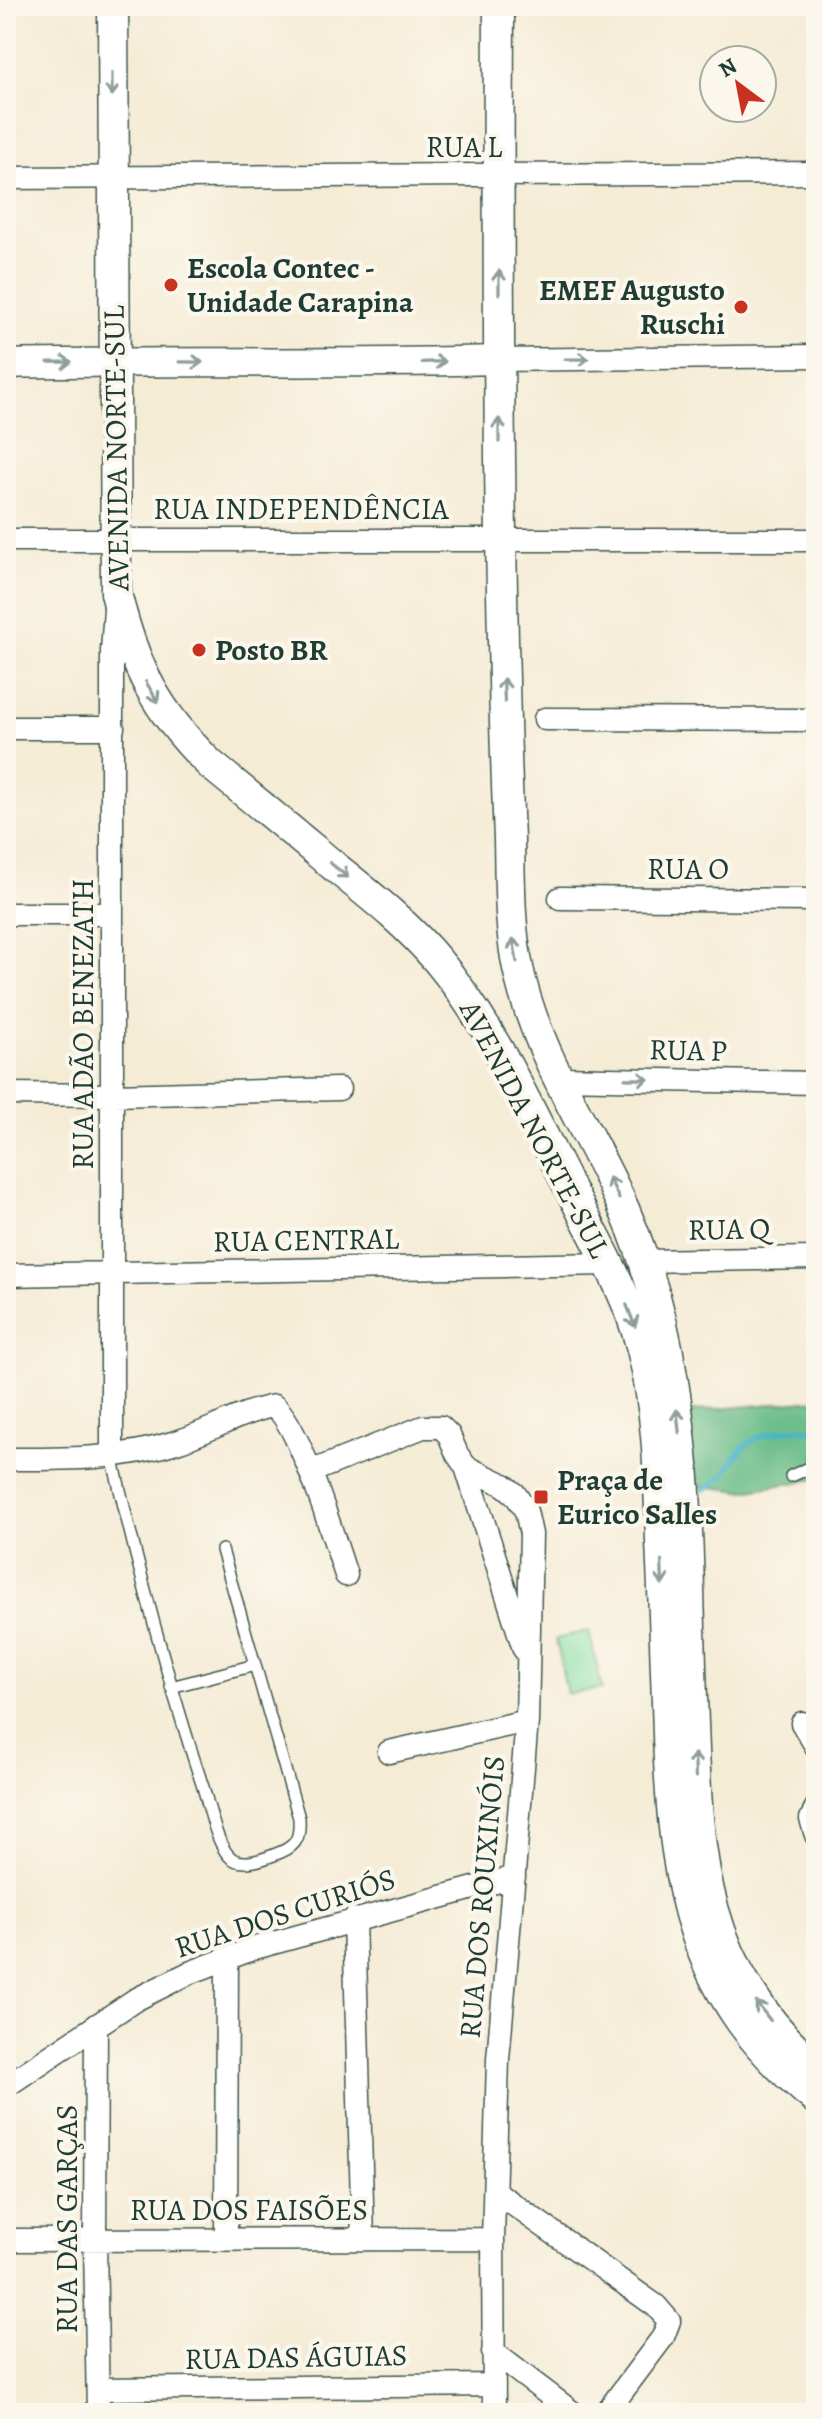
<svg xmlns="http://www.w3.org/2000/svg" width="822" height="2419" font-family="Alegreya,serif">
<rect width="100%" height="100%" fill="#fbf7ec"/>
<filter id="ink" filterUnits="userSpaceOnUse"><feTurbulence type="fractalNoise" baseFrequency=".0125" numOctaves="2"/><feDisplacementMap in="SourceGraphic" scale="16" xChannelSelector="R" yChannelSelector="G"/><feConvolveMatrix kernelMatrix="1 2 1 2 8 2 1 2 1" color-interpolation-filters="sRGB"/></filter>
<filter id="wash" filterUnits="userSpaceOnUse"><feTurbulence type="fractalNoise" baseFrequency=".006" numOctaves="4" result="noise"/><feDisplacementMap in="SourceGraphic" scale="32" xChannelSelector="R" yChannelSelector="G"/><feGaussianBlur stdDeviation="1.8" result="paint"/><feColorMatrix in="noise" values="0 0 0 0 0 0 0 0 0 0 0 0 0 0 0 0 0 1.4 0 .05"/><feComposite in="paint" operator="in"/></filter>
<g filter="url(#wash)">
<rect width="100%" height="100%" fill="#f5ecd6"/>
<!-- green -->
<path fill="#87dfa4" stroke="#538e6c" stroke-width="2" d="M589,1631l13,58 -35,5 -11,-55z"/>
<!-- forest -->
<path fill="#6dbe8a" stroke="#467e5f" stroke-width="2" d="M816,1400v79l-73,12 -49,-6 -8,-73z"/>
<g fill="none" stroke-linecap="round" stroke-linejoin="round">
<!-- stream -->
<path stroke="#48b4c5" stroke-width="6" d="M704,1489c28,-15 22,-23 39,-41 19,-18 49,-20 73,-19"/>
</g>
</g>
<g filter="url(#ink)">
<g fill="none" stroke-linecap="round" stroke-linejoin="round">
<!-- service casing -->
<g stroke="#3f574c" stroke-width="14">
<path id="service" d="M112,1456c26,112 55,223 91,331 6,19 13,55 26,69 12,13 38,2 52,-4 17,-7 19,-17 18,-34l-77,-268
M791,1476l25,-11
M171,1687l84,-22"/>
</g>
<!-- minor casing -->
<g stroke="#3f574c" stroke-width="25">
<path id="minor" d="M6,178l810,-5
M499,360l317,-4
M6,540h810
M545,719l271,1
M6,728h107
M560,898l256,2
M6,914h106
M559,1078l257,5
M6,1094l108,1 225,-6
M643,1261l173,-3
M6,1275l602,-11
M112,1456v-805l3,-42
M6,1459c57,0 115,1 170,-17 33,-10 64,-30 98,-36 26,19 60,134 72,169
M466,1467l58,182
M310,1472l113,-45h18l8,8 8,19 9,13 38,18 11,9 11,17 5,23 -4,187 -29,338 -5,180 1,174
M802,1723l14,23
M389,1752l138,-31
M816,1808l-5,11 5,16
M354,1919l9,320
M96,2025l-1,216 3,172
M6,2086l129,-86 54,-27 66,-25 259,-71
M496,2192l160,114 13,15 -6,16 -57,76
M226,2239l1,-281
M6,2240l487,-1
M493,2352l80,61
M98,2389l396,-4"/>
</g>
<!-- tertiary casing -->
<g stroke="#3f574c" stroke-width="31">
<path id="tertiary" d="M6,364c164,-4 329,1 493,-4"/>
</g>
<!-- secondary casing -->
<g stroke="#3f574c" stroke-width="33">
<path id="secondary" d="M113,6l3,587c18,73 39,117 94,171 42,34 84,69 125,103 36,29 73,58 103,94 54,65 89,144 128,220 27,54 61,109 76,168 16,62 17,129 19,192 3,65 5,129 7,194 5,151 23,264 148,364
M499,6c-1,225 -1,449 5,674 1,53 3,107 5,160 1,43 0,86 9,128 16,77 60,145 94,215 29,60 50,127 60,193 18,105 16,214 20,321 6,149 2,263 124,371"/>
</g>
<!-- service -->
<use href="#service" stroke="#fff" stroke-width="11"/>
<!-- minor -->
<use href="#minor" stroke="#fff" stroke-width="22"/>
<!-- tertiary -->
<use href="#tertiary" stroke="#fff" stroke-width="28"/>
<!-- secondary -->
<use href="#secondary" stroke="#fff" stroke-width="30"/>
</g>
<!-- one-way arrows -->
<defs><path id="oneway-shaft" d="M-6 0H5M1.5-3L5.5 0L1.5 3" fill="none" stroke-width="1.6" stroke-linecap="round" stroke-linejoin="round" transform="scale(2)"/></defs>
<g stroke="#8f9e9a">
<use href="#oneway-shaft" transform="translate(112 84) rotate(90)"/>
<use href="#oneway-shaft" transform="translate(499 282) rotate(-90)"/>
<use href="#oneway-shaft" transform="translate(577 359) rotate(-1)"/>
<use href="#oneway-shaft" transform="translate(60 362) rotate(-1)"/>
<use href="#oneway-shaft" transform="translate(191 362) rotate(1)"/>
<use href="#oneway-shaft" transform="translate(434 362) rotate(-2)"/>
<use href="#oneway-shaft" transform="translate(499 430) rotate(-90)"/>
<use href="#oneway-shaft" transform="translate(504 690) rotate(-92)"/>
<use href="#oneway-shaft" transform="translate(152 692) rotate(59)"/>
<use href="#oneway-shaft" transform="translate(339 870) rotate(39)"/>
<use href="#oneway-shaft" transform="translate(515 950) rotate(-99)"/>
<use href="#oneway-shaft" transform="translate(637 1079) rotate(1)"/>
<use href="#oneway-shaft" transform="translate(614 1188) rotate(-115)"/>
<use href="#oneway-shaft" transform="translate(631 1316) rotate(69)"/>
<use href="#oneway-shaft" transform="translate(678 1421) rotate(-96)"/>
<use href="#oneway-shaft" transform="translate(662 1573) rotate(88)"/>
<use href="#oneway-shaft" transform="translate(695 1765) rotate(-92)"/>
<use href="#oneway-shaft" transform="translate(763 2011) rotate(-128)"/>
</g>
</g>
<!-- markers -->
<g fill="#c8321e" stroke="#fbf7ec" stroke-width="3">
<circle cx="171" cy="285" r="8"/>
<circle cx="741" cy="307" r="8"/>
<circle cx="199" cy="650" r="8"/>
<rect x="533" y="1489" width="16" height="16" rx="4"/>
</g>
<g text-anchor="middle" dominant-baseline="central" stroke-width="8" stroke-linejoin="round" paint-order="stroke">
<!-- street labels -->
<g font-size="30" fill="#1f3d34" stroke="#fbf7ec">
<text x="464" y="147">RUA L</text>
<text transform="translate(116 448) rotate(-91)">AVENIDA NORTE-SUL</text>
<text x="301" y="509">RUA INDEPENDÊNCIA</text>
<text x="688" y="869">RUA O</text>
<text transform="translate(83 1024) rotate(-90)">RUA ADÃO BENEZATH</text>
<text transform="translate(688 1050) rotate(1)">RUA P</text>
<text transform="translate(535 1129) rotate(62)">AVENIDA NORTE-SUL</text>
<text transform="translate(729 1229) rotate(-1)">RUA Q</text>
<text transform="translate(306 1240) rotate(-1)">RUA CENTRAL</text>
<text transform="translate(482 1897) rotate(-85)">RUA DOS ROUXINÓIS</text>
<text transform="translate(285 1913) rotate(-18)">RUA DOS CURIÓS</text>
<text x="249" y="2210">RUA DOS FAISÕES</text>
<text transform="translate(67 2219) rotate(-90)">RUA DAS GARÇAS</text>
<text transform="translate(296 2357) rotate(-1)">RUA DAS ÁGUIAS</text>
</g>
<!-- poi labels -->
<g font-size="30" font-weight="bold" fill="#1f3d34" stroke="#fbf7ec" text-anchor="start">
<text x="187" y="268">Escola Contec -<tspan x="187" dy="34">Unidade Carapina</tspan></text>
<text x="725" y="290" text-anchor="end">EMEF Augusto<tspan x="725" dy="34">Ruschi</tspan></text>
<text x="215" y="650">Posto BR</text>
<text x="557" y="1480">Praça de<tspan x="557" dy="34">Eurico Salles</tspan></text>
</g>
</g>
<!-- margin -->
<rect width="822" height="2419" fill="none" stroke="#fbf7ec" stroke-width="32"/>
<!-- north arrow -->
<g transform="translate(738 84) rotate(328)"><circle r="38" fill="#fbf7ec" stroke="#a3ada2" stroke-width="2"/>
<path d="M0-6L14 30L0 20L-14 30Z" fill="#c8321e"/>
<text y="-12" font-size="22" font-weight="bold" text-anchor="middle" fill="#1f3d34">N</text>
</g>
</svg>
